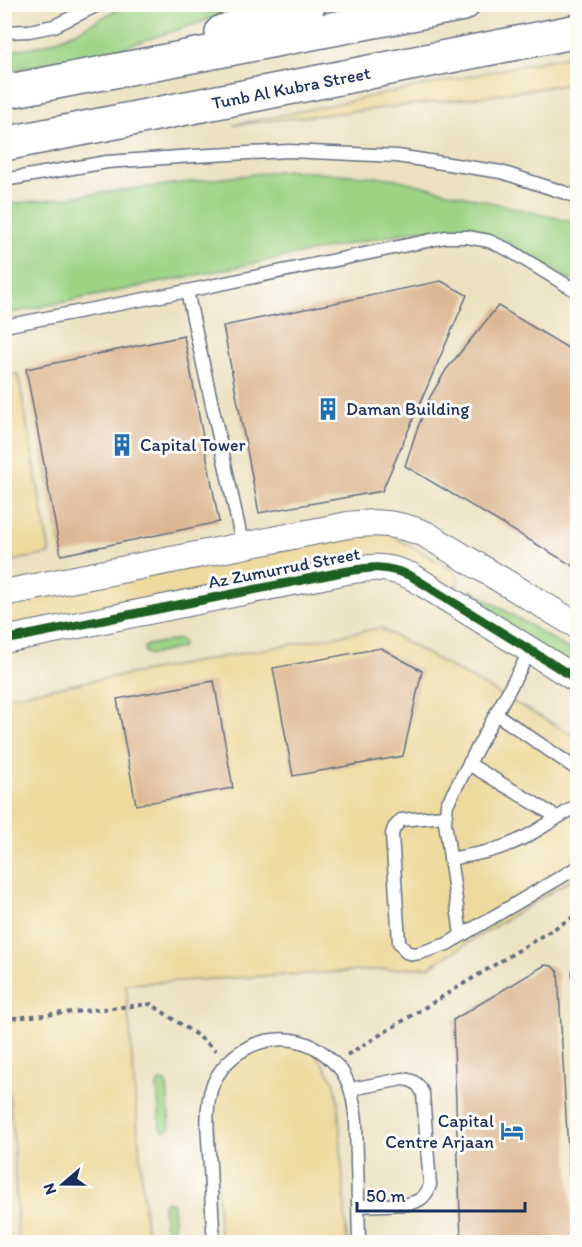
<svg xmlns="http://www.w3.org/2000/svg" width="582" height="1247" font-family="Itim,sans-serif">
<rect width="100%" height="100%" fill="#fdfcf7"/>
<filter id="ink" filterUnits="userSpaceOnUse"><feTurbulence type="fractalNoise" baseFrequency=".0167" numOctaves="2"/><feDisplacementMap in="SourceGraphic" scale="12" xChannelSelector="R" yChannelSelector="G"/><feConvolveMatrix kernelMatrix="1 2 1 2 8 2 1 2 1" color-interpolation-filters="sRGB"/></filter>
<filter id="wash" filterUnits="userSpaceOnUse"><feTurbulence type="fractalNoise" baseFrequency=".008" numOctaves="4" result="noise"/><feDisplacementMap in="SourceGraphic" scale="24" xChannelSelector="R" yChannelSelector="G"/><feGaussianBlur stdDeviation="1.35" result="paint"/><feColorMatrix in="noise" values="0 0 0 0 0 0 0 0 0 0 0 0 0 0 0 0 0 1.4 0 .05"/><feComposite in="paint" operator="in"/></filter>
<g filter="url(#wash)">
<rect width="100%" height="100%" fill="#ece2c1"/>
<!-- green -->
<path fill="#9ed384" stroke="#5c8171" stroke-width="1.5" d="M125,5h129l-151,49 -98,17v-21c47,0 81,-24 120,-45z
M287,170l104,8 186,45v61l-72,-43 -87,-11 -413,84 -1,-109z
M471,590l106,64v18l-113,-70z
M179,639l4,3v2l-2,4 -31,7 -5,-2 -1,-5 3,-3z
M159,1081l6,1 2,4 3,42 -4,3h-3l-3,-3 -3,-42z
M167,1201l6,3 2,38h-9l-3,-36 1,-3z"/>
<!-- sand -->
<path fill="#eeda9e" stroke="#84847e" stroke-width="1.5" d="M577,54v29l-105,15 -239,27z
M18,374l32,180 -45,8v-186z
M376,532l11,1 65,36c6,6 9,12 3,20l-72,-32 -378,71v-25z
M380,628l197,109v139l-148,91 -303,17 21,258h-129l-5,-110 -9,-82v-353z
M276,1039l37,12 11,14 11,18 3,19 9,140h-127l-7,-134 2,-26 11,-19z"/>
<g id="blocks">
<!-- building -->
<path fill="#ddb793" d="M441,281l26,14 -85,196 -123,22 -36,-187z
M498,306l80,48v215l-173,-103 11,-34 14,-35 16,-27z
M184,336l35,186 -158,33 -35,-186z
M381,648l41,23 -19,85 -110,20 -20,-108z
M214,681l19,107 -97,17 -19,-106z
M577,956l1,67h-2l-4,-51z
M545,965l7,1 6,6 15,270h-112l-8,-222z"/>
</g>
</g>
<g filter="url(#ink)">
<use href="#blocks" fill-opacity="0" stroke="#646e81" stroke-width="1.5"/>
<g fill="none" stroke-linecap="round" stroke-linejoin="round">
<!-- service casing -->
<g stroke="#646e81" stroke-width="15">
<path id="service" d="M4,32l25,-1 25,-5 46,-22
M4,180l103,-18 86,-6 96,-5 108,5 104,16 77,25
M187,291l52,237 3,19
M4,326l183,-35 259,-54h21l22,4 20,9 69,42
M496,714l82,56
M469,764l88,53
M444,816l-43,4 -7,8 -2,6 7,108 7,10 7,2 7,-1 27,-9 131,-77
M450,859c15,-3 31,-5 46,-10 29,-8 55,-28 82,-44
M461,935l-16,-113 2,-18 83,-153
M351,1089l52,-10c11,1 16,5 20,15l7,91c-4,12 -10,16 -22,19l-50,2
M214,1242c-2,-25 -3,-51 -4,-77 -2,-24 -6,-59 3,-81 20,-46 83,-61 118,-24 4,4 9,8 12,13 9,15 11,31 13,48l3,121"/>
</g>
<!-- minor casing -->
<g stroke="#646e81" stroke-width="28">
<path id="minor" d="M4,593l344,-68c29,-4 49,-2 77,9l153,92
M4,640l338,-68c28,-5 42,-8 69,4l167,104"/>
</g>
<!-- primary casing -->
<g stroke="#646e81" stroke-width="36">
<path id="primary" d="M222,32l87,-28
M4,92l459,-88
M4,144l574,-113"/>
</g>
<!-- path -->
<path stroke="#646e81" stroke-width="4" stroke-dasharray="4.5 4.5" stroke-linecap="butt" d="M4,1019l147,-15 50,34 15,13
M347,1055l231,-141"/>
<!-- service -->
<use href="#service" stroke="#fff" stroke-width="12"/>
<!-- minor -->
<use href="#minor" stroke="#fff" stroke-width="26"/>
<!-- primary -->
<use href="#primary" stroke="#fff" stroke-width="33"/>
<!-- cycleway casing -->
<g stroke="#fdfcf7" stroke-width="13">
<path id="cycleway" d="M4,640l338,-68c28,-5 42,-8 69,4l167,104"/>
</g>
<!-- cycleway -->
<use href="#cycleway" stroke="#1b5e20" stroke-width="9"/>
</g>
</g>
<!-- icons -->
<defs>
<g id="building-bare" transform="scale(1.8)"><path d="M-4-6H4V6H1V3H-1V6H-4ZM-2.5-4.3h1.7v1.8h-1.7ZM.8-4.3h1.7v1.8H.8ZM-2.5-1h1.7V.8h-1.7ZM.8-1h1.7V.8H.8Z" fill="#1f6fb2" stroke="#fdfcf7" stroke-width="2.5" paint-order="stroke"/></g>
<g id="hotel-bare" transform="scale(1.8)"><path d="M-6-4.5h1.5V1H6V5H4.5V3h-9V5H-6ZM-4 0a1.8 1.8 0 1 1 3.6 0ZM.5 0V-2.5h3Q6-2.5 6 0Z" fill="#1f6fb2" stroke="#fdfcf7" stroke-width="2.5" paint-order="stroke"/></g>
</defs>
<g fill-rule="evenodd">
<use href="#building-bare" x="328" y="409"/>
<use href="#building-bare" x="122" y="445"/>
<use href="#hotel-bare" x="512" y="1131"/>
</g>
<g text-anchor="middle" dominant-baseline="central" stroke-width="6" stroke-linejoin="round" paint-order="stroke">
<!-- street labels -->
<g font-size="18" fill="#1b2f5e" stroke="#fdfcf7">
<text transform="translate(291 88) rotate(-11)">Tunb Al Kubra Street</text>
<text transform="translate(284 568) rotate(-11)">Az Zumurrud Street</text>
</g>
<!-- poi labels -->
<g font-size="18" fill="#1b2f5e" stroke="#fdfcf7" text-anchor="start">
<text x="346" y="409">Daman Building</text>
<text x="140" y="445">Capital Tower</text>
<text x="494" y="1121" text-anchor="end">Capital<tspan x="494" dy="21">Centre Arjaan</tspan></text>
</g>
</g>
<!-- margin -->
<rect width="582" height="1247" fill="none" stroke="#fdfcf7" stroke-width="24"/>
<!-- north arrow -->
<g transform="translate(63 1184) rotate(250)" stroke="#fdfcf7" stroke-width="4.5" paint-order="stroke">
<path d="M0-4.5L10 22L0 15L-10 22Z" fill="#1b2f5e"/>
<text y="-9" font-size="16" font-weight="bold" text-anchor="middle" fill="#1b2f5e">N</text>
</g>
<!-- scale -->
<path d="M357 1202v9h168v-9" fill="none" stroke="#1b2f5e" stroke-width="3"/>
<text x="366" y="1202" font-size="18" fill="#1b2f5e" stroke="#fdfcf7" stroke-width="4.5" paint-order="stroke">50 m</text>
</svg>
